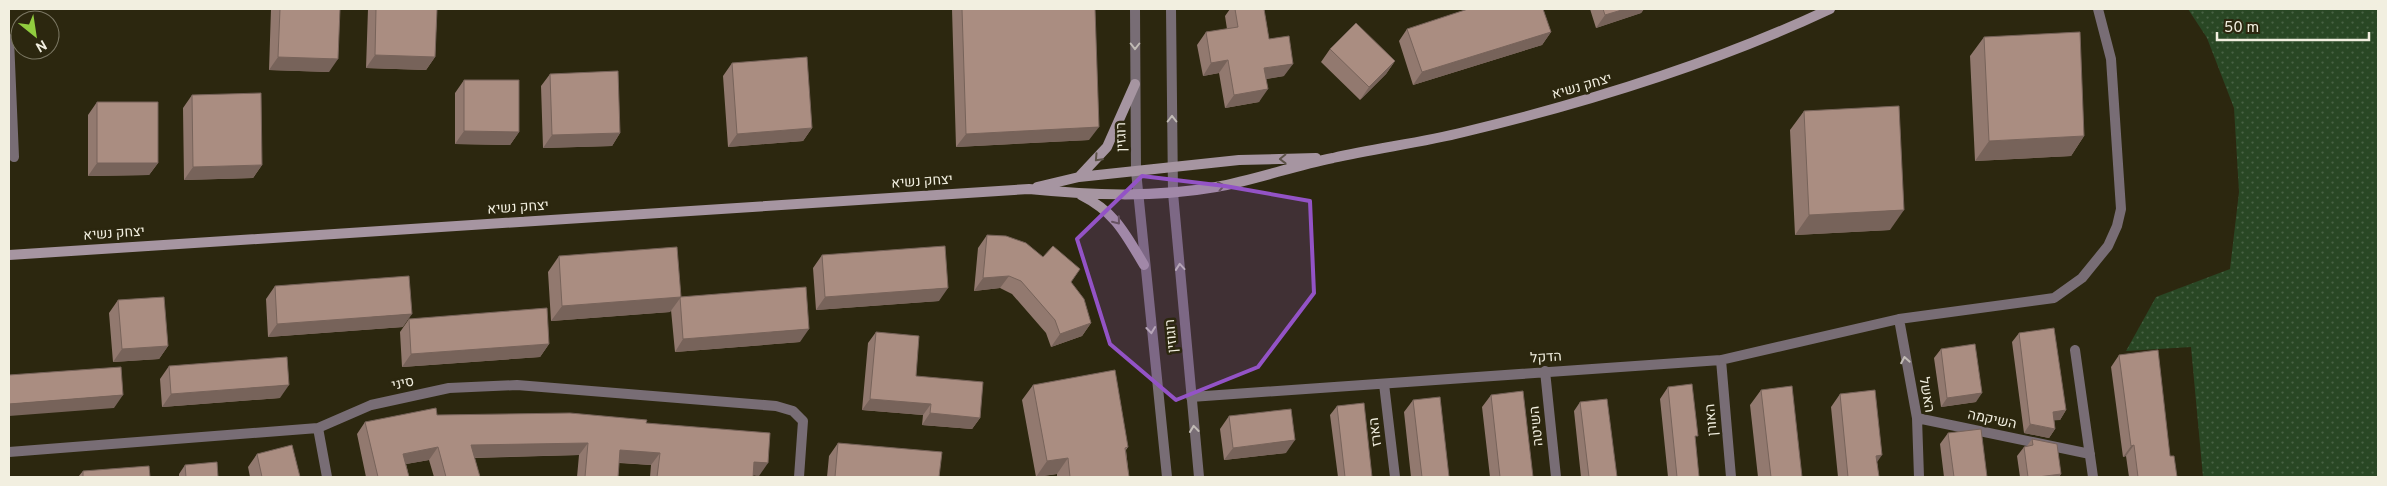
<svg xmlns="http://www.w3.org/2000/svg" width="2387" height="486" font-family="Overpass,Heebo,sans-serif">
<defs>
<pattern id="grass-dots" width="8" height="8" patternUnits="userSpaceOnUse" patternTransform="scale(1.25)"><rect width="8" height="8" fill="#294724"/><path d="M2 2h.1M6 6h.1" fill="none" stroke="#486244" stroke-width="1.8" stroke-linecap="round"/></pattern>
</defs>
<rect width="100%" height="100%" fill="#2c270f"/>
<!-- grass -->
<path fill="url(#grass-dots)" d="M2188,9h190v468h-175l-12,-130 -65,4 30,-54 74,-28 9,-77 -5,-84 -27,-70z"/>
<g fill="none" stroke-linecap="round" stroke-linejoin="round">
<!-- minor -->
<path stroke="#786d75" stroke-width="10" d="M9,39l5,118
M1899,319l18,99 2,59
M2075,350l18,127
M1721,360l10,117
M1545,371l11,106
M1384,384l11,93
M1191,397l530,-37 178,-41 155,-21 28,-20 26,-32 9,-20 4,-17 -10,-150 -13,-50
M1917,418l173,36
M318,428l9,49
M9,452l309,-24 53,-23 78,-17 68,-3 259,21 17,5 10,10 -4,56"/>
<!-- tertiary -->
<path stroke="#786d75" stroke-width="10" d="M1135,9l1,162 31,306
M1171,9l2,184 26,284"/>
<!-- secondary -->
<path stroke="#a695a1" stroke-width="10" d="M1079,177l28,-30 28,-63
M1037,187l42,-10 160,-17 77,-2
M1081,195c34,17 44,38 63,70
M9,255l1020,-66c61,6 125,9 187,-2 39,-7 77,-21 117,-29 43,-10 87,-15 131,-26 125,-30 249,-68 366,-123"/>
</g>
<!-- wall -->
<path fill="#92796f" d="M271,9h69l-11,63 -60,-2z
M368,9h69l-2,48 -9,13 -60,-2z
M952,9h143l-6,131 -133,7z
M1230,9h34l5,30 15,37 -18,3 -7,23 -34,6 -6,-35 -16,3 -6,-31 9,-13 21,-3 -2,-13z
M1590,9h54l-3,4 -45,15z
M1407,29l144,3 -9,13 -129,40 -14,-44z
M1984,37l100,99 -13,20 -96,5 -5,-105z
M1330,49l65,12 -9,13 -26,26 -39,-38z
M732,63l80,65 -9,13 -75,6 -5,-71z
M550,74l70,59 -8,13 -69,2 -2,-62z
M464,80l55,52 -9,13 -55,-1v-51z
M192,95l70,70 -9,13 -69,2 -1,-72z
M97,102l61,61 -9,12 -61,1v-61z
M1804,111l86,119 -95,5 -5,-105z
M987,235l84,47 20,41 -9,13 -31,11 -5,-14 -34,-39 -12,-6 -26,3 4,-43z
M822,255l117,46 -123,9 -3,-42z
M559,256l122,41 119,45 -125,10 -4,-42 -1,2 -119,9 -3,-49z
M275,286l128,41 -135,10 -2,-38z
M118,300l50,46 -9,13 -46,3 -4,-49z
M409,319l140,25 -9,13 -138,10 -2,-35z
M876,332l40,44 64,42 -8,11 -50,-4 1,-10 -61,-5 6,-67z
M2019,333l47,77 -6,10h-6l1,9 -6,9 -25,-5 -12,-91z
M1941,349l35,53 -35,5 -7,-49z
M2119,355l51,101 7,21h-48l-3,-21 -3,1 -12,-90z
M169,366l111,32 -118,9 -2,-28z
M1033,385l95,62 -2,3 3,27h-72v-3l-21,3 -14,-77z
M1668,387l27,52 4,38h-31l-8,-78z
M1761,390l41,87h-44l-8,-72z
M1840,394l37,68 2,15h-41l-7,-70z
M1491,395l42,82h-43l-8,-70z
M1413,400l36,77h-38l-7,-65z
M1580,402l37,75h-36l-7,-66z
M1337,406l35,71h-34l-8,-62z
M437,415l209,8 113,53 -6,-1v2h-103l1,-12 -32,-2 -1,14h-41l2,-22 -105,3 6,19h-46l-5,-17 -23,4 3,13h-43l-9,-43 8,-12z
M1229,416l57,37 -62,7 -4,-31z
M1948,433l39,44h-43l-4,-33z
M2032,439l29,35 -2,3h-39l-3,-21 7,-9 3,-1z
M838,443l101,34h-112l2,-21z
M257,454l43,23h-50l-2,-10z
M185,465l33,12h-39v-3z
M83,471l67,6h-72z"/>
<!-- shaded-wall -->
<path fill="#77635a" d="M1625,9h19l-3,4 -45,15 9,-13z
M1551,32l-9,13 -129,40 9,-13z
M375,55l60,2 -9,13 -60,-2z
M278,57l60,2 -9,13 -60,-2z
M1228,60l-9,13 -16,3 8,-13z
M1395,61l-9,13 -26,26 9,-13z
M1293,64l-9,12 -29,5 9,-13z
M1268,89l-9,13 -34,6 9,-13z
M1099,127l-10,13 -133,7 10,-13z
M812,128l-9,13 -75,6 9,-13z
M464,131l55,1 -9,13 -55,-1z
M620,133l-8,13 -69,2 9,-13z
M2084,136l-13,20 -96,5 14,-20z
M97,163h61l-9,12 -61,1z
M262,165l-9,13 -69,2 9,-13z
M1904,210l-14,20 -95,5 14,-20z
M1009,276l-9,12 -26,3 9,-13z
M948,288l-9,13 -123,9 9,-13z
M681,297l-11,15 -119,9 11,-15z
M412,314l-9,13 -135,10 9,-13z
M1091,323l-9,13 -31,11 9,-13z
M809,329l-9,13 -125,10 8,-13z
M549,344l-9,13 -138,10 9,-13z
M168,346l-9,13 -46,3 9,-13z
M289,385l-9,13 -118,9 9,-13z
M1982,393l-6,9 -35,5 6,-9z
M123,395l-9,13 -105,8v-12z
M870,399l61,5 -8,11 -61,-5z
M2066,410l-6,10 -14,1 7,-9z
M930,413l50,5 -8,11 -50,-4z
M2030,424l25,5 -6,9 -25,-5z
M1295,440l-9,13 -62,7 9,-12z
M588,443l-9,12 -117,3 9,-13z
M2134,445l-8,11 -3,1 8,-11z
M438,447l-9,13 -34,6 8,-12z
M620,450l40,3 -9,12 -40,-3z
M1882,455l-9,13 3,-12z
M1068,458l-11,16 -21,3 11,-16z
M754,462l14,1 -9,13 -14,-2z
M2061,474l-2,3h-21z"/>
<!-- building -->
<path fill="#aa8d81" stroke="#77635a" d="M280,9h60l-2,50 -60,-2z
M376,9h61l-2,48 -60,-2z
M962,9h133l4,118 -133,7z
M1235,9h29l5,30 20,-3 4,28 -29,4 4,21 -34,6 -6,-35 -17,3 -5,-31 32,-5z
M1468,9h75l8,23 -129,40 -15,-43z
M1603,9h22l-20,6z
M1356,23l39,38 -26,26 -39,-38z
M2080,32l4,104 -95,5 -5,-104z
M807,57l5,71 -75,6 -5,-71z
M618,71l2,62 -68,2 -2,-61z
M464,80h55v52l-55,-1z
M261,93l1,72 -69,2 -1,-72z
M97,102h61v61h-61z
M1899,106l5,104 -95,5 -5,-104z
M987,235l19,1 20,7 17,14 10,-11 27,23 -9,13 13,17 7,24 -31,11 -5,-14 -34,-39 -12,-5 -26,2z
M945,246l3,42 -123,9 -3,-42z
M677,247l4,50 -119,9 -3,-50z
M409,276l3,38 -135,10 -2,-38z
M806,287l3,42 -126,10 -3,-42z
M164,297l4,49 -46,3 -4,-49z
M547,308l2,36 -138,10 -2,-35z
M2054,328l12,82 -13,2 2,17 -25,-5 -11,-91z
M876,332l43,4 -3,40 67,6 -3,36 -50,-5 1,-9 -61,-5z
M1975,344l7,49 -35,5 -6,-49z
M2158,350l12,106h4l3,21h-39l-4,-32 -3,1 -12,-91z
M287,357l2,28 -118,9 -2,-28z
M121,367l2,28 -114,9v-29z
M1115,370l13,77 -3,1 4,29h-59l-2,-19 -21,3 -14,-76z
M1692,384l6,52h-3l4,41h-22l-9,-90z
M1792,386l10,91h-31l-10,-87z
M1875,390l7,65 -6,1 3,21h-31l-8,-83z
M1523,391l10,86h-33l-9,-82z
M1440,397l9,80h-27l-9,-77z
M1607,399l10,78h-28l-9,-75z
M1364,403l8,74h-27l-8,-71z
M436,408l1,7 133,-2 77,7 -1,3 124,10 -2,30 -14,-1 -1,15h-96l3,-24 -40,-3 -2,27h-33l3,-34 -117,2 9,32h-34l-8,-30 -35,7 6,23h-31l-13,-55z
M1291,409l4,31 -62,8 -4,-32z
M1981,429l6,48h-33l-6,-44z
M2032,439l25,5 4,30 -23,3h-10l-4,-30 9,-2z
M838,443l104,9 -3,25h-104z
M292,445l8,32h-38l-5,-23z
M217,462l1,15h-32l-1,-12z
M149,466l1,11h-67v-6z"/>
<!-- one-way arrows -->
<defs><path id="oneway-chevron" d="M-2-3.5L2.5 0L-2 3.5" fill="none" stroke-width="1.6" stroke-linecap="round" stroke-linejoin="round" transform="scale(1.25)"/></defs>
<g stroke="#c1bbb5">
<use href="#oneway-chevron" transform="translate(1135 46) rotate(90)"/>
<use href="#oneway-chevron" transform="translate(1172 119) rotate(-90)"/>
<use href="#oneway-chevron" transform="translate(1180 267) rotate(-95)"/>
<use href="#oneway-chevron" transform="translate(1151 330) rotate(84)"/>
<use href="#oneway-chevron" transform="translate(1905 360) rotate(-100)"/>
<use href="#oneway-chevron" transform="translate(1194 429) rotate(-96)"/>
</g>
<g stroke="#5d5349">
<use href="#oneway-chevron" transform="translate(1098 158) rotate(133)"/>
<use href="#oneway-chevron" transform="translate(1283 159) rotate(179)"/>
<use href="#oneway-chevron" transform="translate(1221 186) rotate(-12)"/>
<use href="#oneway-chevron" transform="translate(1117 221) rotate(51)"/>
</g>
<!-- marked area -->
<path fill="#9353c6" fill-opacity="0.2" stroke="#9353c6" stroke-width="4" stroke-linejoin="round" d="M1142,176l83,10 85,15 4,92 -56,74 -82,33 -66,-56 -33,-105z"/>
<g text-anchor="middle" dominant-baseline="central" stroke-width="5" stroke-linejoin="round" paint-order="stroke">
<!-- street labels -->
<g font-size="14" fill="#f2efe0" stroke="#2c270f">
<text transform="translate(1582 87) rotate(-16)">יצחק נשיא</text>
<text transform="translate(1122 137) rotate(-91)">רוגזין</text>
<text transform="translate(922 182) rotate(-4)">יצחק נשיא</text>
<text transform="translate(518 208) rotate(-4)">יצחק נשיא</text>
<text transform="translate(114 234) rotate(-4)">יצחק נשיא</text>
<text transform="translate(1172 336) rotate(-95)">רוגוזין</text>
<text transform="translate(1546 358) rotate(-4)">הדקל</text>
<text transform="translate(403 384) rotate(-12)">סיני</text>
<text transform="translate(1926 395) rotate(80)">האשל</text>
<text transform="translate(1712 420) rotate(-95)">האורן</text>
<text transform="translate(1992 420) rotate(12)">השיקמה</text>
<text transform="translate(1537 426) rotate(-96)">השיטה</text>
<text transform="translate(1376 432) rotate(-97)">הארז</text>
</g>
</g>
<!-- border -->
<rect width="2387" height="486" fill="none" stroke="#f2efe0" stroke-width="20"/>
<!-- north arrow -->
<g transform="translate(35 35) rotate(150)"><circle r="24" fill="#2c270f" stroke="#7b7763"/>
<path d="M0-4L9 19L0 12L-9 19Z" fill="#91cd3f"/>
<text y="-8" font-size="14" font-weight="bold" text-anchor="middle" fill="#f2efe0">N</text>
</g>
<!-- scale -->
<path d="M2217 32v8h152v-8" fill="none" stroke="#f2efe0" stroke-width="2.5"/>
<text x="2224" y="32" font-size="15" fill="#f2efe0" stroke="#2c270f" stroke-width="4" paint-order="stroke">50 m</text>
</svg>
